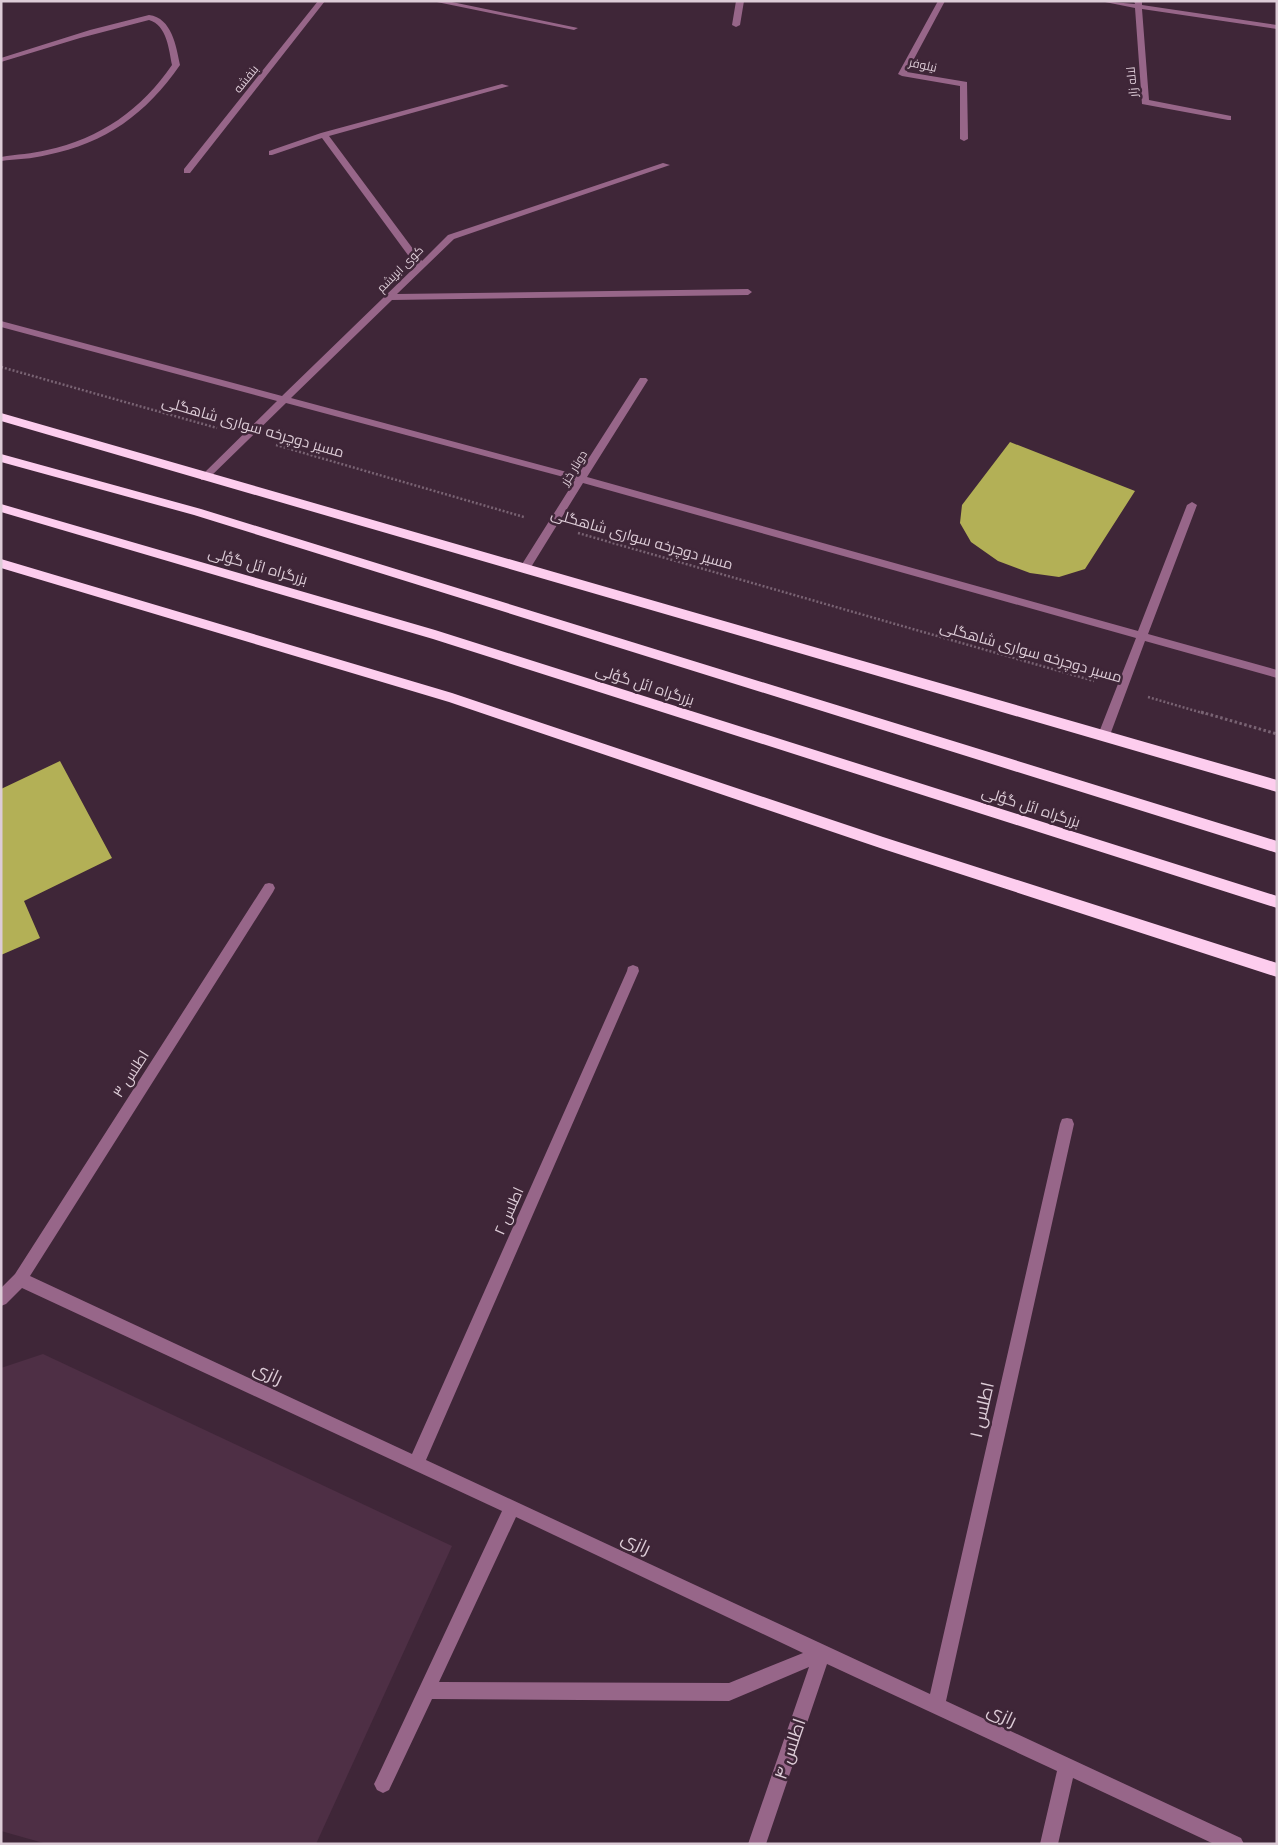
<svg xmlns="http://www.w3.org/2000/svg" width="1278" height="1845" font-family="'DM Sans',Cairo,sans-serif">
<rect width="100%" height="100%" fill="#3f2638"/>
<!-- built -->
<path fill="#4e2f45" d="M43,1354l409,192 -136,298h-269l-46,-13v-463z"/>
<!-- building -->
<path fill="#b3b056" d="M1010,442l125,49 -50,78 -26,8 -29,-4 -32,-12 -27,-19 -11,-19 2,-18z
M60,761l52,97 -88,43 16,37 -39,17v-166z"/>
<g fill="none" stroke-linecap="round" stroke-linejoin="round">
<!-- path-far1 -->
<path stroke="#796373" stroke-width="2.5" stroke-dasharray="2 2" stroke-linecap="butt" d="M1,367l216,61
M276,445l248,72
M578,533l516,148
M1148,697l58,17"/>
<!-- path -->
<path stroke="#796373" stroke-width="3" stroke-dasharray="2.5 2.5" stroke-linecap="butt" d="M1201,712l76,22"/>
<!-- minor -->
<path fill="#976689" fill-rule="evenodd" d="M318,1h7l-135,172h-6v-4z
M432,1h15l131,27 -4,2z
M736,1h8l-4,24 -4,2 -4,-2z
M938,1h7l-38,71 60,10 1,57 -4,2 -4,-2v-53l-58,-10 -4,-2z
M1100,1l35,3 -1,-3h8v4l135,20v4l-135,-20 7,91 82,16v4h-3l-86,-16 -7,-96z
M149,15c23,3 27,31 31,50 -34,49 -74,78 -133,90 -15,4 -31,4 -46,6v-4c16,-3 31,-3 46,-7 53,-11 95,-41 125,-85 -3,-15 -5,-40 -23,-45l-69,18 -79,24v-4l89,-28z
M502,84l7,2 -180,50 93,125 26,-26 215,-72 7,2 -216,74 -57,55 351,-5 4,3 -4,3 -356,5 -101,98 287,77 62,-97h6l2,2 -61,97 551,154 49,-126 5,-3 5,3 -49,129 129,36v8l-132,-37 -35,94 -6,4 -6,-4 38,-97 -553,-155 -55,89 -4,1 -5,-4 56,-89 -289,-77 -79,77h-6v-4l76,-75 -276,-74v-6l281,75 134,-130 -94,-128 -50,17h-3v-4l52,-18z
M269,883l4,1 2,4 -2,4 -243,384 382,178 215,-483 1,-4 5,-2 5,2 1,4 -213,489 504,234 130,-570 2,-5 5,-1 5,1 2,5 -128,577 295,137 3,6h-30l-141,-66 -15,66h-18l17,-73 -230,-107 -61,180h-18l61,-177 -80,34 -297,-2 -43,91 -6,3 -6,-3 -3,-6 3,-6 125,-267 -480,-223 -16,16 -5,2v-18l14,-14 250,-390zM516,1517l287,136 -74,30 -290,-1z"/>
<!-- highway -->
<path fill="#fdcdee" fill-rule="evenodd" d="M1,413l1276,367v12l-1276,-371z
M1,454l200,55 1076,332v12l-1083,-338 -193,-53z
M1,504l434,126 842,266v12l-844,-269 -432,-127z
M1,559l451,134 431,144 394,126v14l-394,-128 -434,-147 -448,-134z"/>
</g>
<g text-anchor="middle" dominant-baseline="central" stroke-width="5" stroke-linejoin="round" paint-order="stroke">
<!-- far-street labels -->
<g font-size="12" fill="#ddccd7" stroke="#3f2638">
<text transform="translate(923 65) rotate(12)">نیلوفر</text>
<text transform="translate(246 79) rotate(-51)">بنفشه</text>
<text transform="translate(1132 82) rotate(-96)">لاله زار</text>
<text transform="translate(400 269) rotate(-45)">کوی ابریشم</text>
<text transform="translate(574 468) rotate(-58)">دونار خزر</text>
</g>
<!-- street labels -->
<g font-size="15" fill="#ddccd7" stroke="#3f2638">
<text transform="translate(253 427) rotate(16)">مسیر دوچرخه سواری شاهگلی</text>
<text transform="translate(642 539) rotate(16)">مسیر دوچرخه سواری شاهگلی</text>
<text transform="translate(258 566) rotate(16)">بزرگراه ائل گؤلی</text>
<text transform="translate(1031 652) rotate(16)">مسیر دوچرخه سواری شاهگلی</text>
<text transform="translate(645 685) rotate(18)">بزرگراه ائل گؤلی</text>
<text transform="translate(1031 807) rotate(18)">بزرگراه ائل گؤلی</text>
<text transform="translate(131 1074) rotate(-57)">اطلس ۳</text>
<text transform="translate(509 1211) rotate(-66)">اطلس ۲</text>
</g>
<!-- near-street labels -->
<g font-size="18" fill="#ddccd7" stroke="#3f2638">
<text transform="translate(268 1373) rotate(25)">رازی</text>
<text transform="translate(982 1410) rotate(-77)">اطلس ۱</text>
<text transform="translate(636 1543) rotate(25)">رازی</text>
<text transform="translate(1002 1715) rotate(25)">رازی</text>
<text transform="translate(790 1749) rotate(-71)">اطلس ۴</text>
</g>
</g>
<!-- border -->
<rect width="1278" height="1845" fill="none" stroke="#ddccd7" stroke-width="5"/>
</svg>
